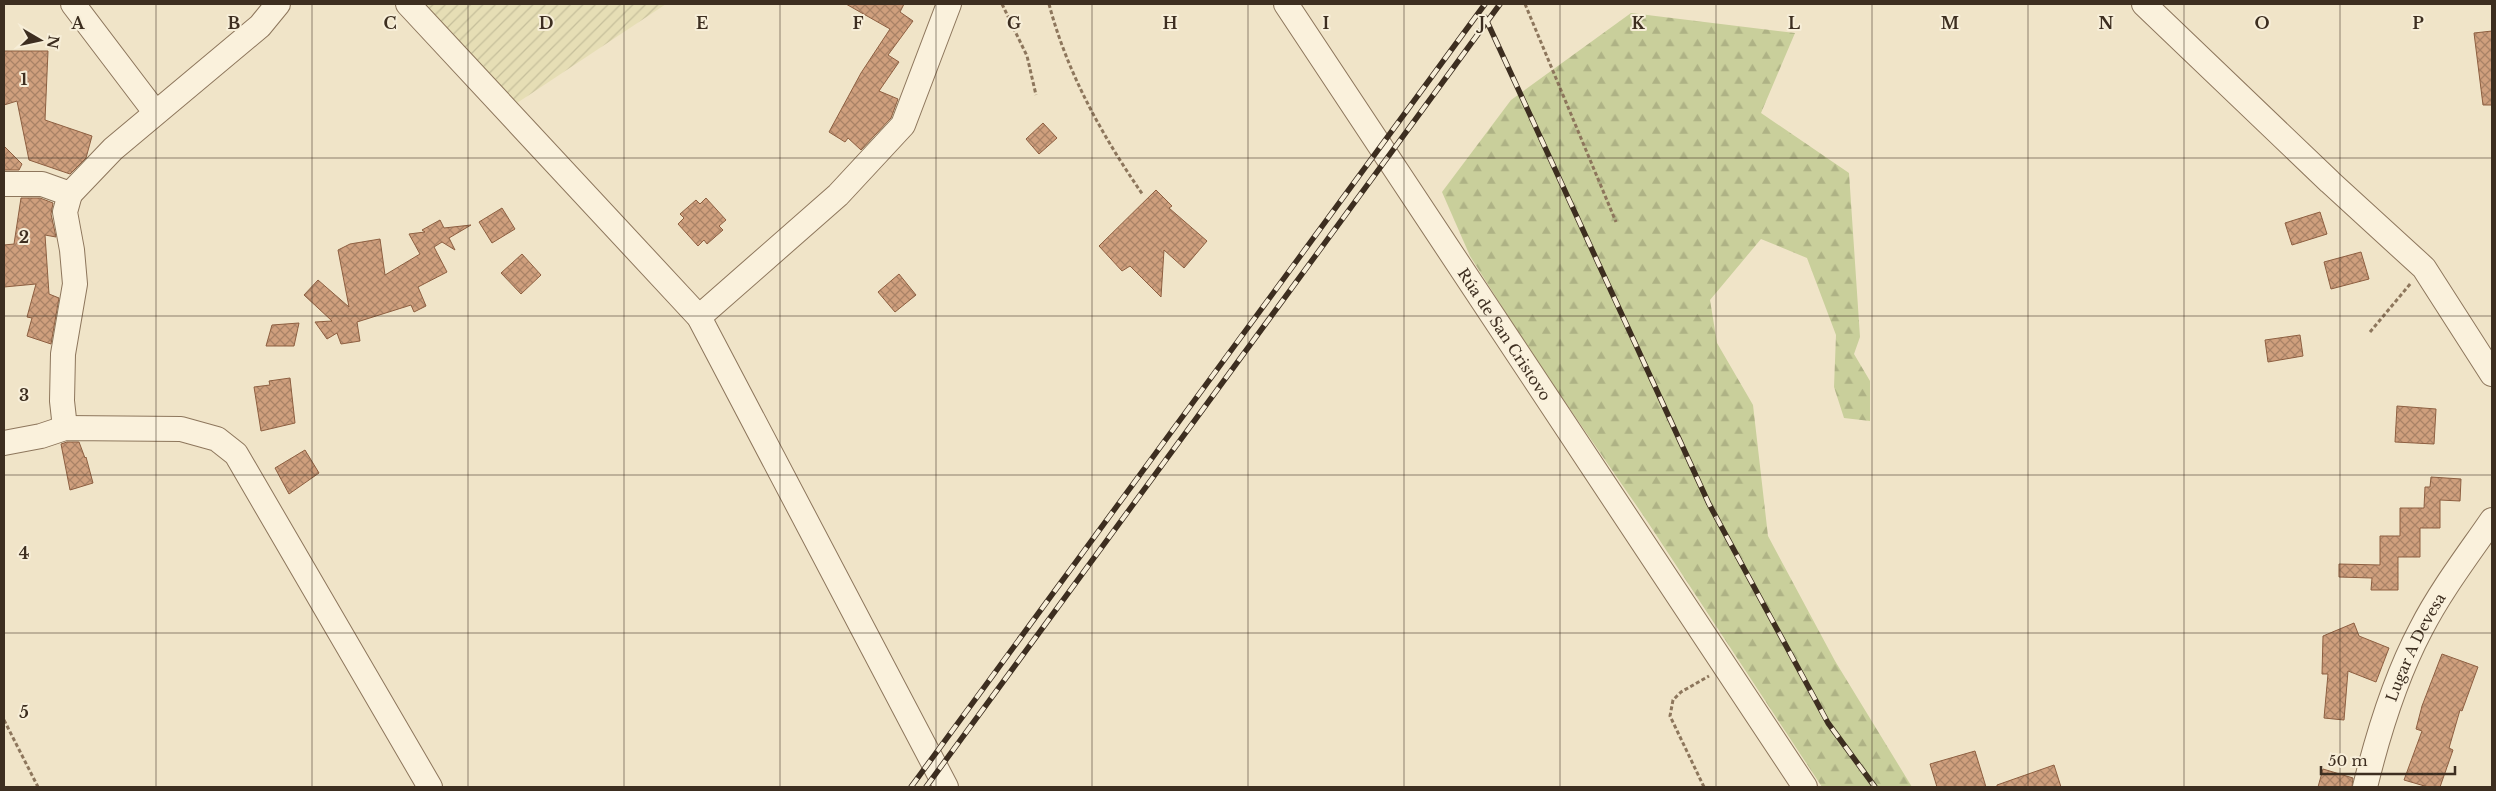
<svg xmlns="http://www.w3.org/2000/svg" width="2496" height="791" font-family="'Libre Baskerville',serif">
<defs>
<pattern id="farmland-furrows" width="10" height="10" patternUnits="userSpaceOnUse" patternTransform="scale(1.25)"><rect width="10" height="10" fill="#e6deb5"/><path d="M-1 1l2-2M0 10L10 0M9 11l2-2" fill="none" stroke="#c6bf9b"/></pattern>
<pattern id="forest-firs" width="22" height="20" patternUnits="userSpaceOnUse" patternTransform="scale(1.25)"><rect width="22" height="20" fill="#c9cf9b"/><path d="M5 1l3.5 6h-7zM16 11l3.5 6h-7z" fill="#aeb285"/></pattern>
<pattern id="building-cross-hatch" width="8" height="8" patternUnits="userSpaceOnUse" patternTransform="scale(1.25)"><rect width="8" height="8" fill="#cf9f7d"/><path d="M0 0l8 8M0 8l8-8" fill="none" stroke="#a98266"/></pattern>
</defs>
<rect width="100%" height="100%" fill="#f0e4c8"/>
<!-- farmland -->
<path fill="url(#farmland-furrows)" d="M422,4h244l-149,99z"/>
<!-- forest -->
<path fill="url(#forest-firs)" d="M1631,13l164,20 -34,80 88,60 11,164 -6,17 16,27v40l-26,-3 -10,-31 2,-52 -29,-77 -46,-19 -51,61 7,43 36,62 15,131 67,125 77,126h-90l-177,-269 -115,-167 -60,-95 -28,-64 69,-92z"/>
<!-- building -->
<path fill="url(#building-cross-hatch)" stroke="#8d5f41" d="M846,4h58l-4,8 13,9 -25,34 11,7 -20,29 19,8 -7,19 -30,32 -13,-12 -3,4 -16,-10 32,-59 29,-44z
M2492,31v74h-9l-9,-72z
M4,51h44l-3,69 47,16 -6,22 -16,16 -41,-14 -12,-59 -13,4z
M1043,123l14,15 -18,16 -13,-15z
M4,146l18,18 -3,6h-15z
M1156,190l16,16 -3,2 38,33 -23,27 -20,-18 -3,47 -31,-31 -8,5 -23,-25z
M21,198h19l13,5 -2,11 5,23 -11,-2 4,59 10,4 -8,46 -24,-8 5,-18 -5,-1 9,-33 -32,3v-42l10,-1z
M706,198l20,22 -7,6 4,4 -16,14 -3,-4 -6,6 -20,-22 6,-6 -4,-4 16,-14 4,4z
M502,208l13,21 -23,14 -13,-21z
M2320,212l7,22 -35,11 -7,-22z
M440,220l4,8 27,-3 -22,13 6,12 -13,-8 -8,5 13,25 -29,15 8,19 -12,6 -3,-7 -54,17 3,19 -19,3 -4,-11 -10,6 -12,-17 17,-1 -28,-26 14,-15 31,27 -11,-57 12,-6 30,-5 5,36 35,-21 -11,-20 16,-2 -3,-2z
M2361,252l8,27 -38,10 -7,-27z
M522,254l19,21 -20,19 -20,-21z
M899,274l17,21 -21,17 -17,-20z
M299,323l-5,23h-28l6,-21z
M2300,335l3,21 -35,6 -3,-22z
M290,378l5,45 -34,8 -7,-44 16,-2 -1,-4z
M2397,406l39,3 -2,35 -39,-2z
M67,442h12l6,16 1,-1 7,26 -23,7 -9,-46z
M305,450l14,23 -30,21 -14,-26z
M2431,477l30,2 -1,22 -20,-1v28h-20v29h-22v33h-27l1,-12 -33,-1v-13l41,1v-29h20v-28h24l1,-21h5z
M2354,623l5,13 30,12 -13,34 -28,-11 -4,49 -20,-2 4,-44h-6l1,-38z
M2442,654l36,13 -16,44 -2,-1 -11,38 4,2 -13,37h-12l-24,-7 18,-49 -6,-2 6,-23z
M1975,751l11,36h-49l-7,-23z
M2054,765l7,22h-64v-2z
M2323,769l30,9 -1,9h-34z"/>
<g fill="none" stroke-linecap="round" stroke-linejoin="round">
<!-- minor casing -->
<g stroke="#8d765c" stroke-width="26">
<g id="minor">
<path d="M73,4l82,108"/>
<path d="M408,4l291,313 247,470"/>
<path id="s1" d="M1286,4l519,783"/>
<path d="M2144,4l186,178 94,86 68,106"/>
<path d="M4,184h38l28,10 43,-45 147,-123 18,-22"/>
<path d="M699,317l139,-122 65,-70 46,-121"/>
<path d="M65,428l-3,-27 1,-47 12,-70 -3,-34 -7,-38 5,-18"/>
<path d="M4,443l37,-7 24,-8 116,1 36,10 19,15 194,333"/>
<path id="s2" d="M2365,787c13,-53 30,-109 56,-158 20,-39 47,-74 71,-109"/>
</g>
</g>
<!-- path -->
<path stroke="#8d765c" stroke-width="3" stroke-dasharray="4 2.5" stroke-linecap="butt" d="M1002,4l25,52 9,39
M1049,4c18,69 54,133 94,191
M1525,4l91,218
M2370,332l41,-49
M4,720l34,67
M1704,787l-34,-71 3,-16 8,-8 28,-16"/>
<!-- minor -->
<use href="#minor" stroke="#faf1dc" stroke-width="24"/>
<!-- rail casing -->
<g stroke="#3d2e20" stroke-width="5.5">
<path id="rail" d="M1485,17l224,487 119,219 47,64
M911,787l574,-783
M926,787l574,-783"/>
</g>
<!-- rail -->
<use href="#rail" stroke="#f7eed8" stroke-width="4" stroke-dasharray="11" stroke-linecap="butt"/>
</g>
<!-- grid -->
<path fill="none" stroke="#3d2e20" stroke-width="1" stroke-opacity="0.55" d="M156,4v783M312,4v783M468,4v783M624,4v783M780,4v783M936,4v783M1092,4v783M1248,4v783M1404,4v783M1560,4v783M1716,4v783M1872,4v783M2028,4v783M2184,4v783M2340,4v783M4,158h2488M4,316h2488M4,475h2488M4,633h2488"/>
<g text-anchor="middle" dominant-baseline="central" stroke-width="4" stroke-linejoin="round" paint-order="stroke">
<!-- street labels -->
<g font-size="15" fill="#3d2e20" stroke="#f7eed8">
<text stroke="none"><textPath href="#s1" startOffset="396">Rúa de San Cristovo</textPath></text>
<text stroke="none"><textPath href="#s2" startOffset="149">Lugar A Devesa</textPath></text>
</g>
</g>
<g font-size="16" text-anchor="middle" font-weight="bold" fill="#3d2e20" stroke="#f7eed8" stroke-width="4" stroke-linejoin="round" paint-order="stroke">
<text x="78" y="29">A</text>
<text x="234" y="29">B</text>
<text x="390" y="29">C</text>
<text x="546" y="29">D</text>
<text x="702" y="29">E</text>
<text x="858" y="29">F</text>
<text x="1014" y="29">G</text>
<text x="1170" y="29">H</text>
<text x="1326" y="29">I</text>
<text x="1482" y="29">J</text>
<text x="1638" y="29">K</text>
<text x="1794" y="29">L</text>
<text x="1950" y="29">M</text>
<text x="2106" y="29">N</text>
<text x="2262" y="29">O</text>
<text x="2418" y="29">P</text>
<text x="24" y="85">1</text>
<text x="24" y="243">2</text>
<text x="24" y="401">3</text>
<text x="24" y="559">4</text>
<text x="24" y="718">5</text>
</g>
<!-- border -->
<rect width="2496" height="791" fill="none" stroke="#3d2e20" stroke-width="10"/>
<!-- north arrow -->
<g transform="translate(40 40) rotate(99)" stroke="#f7eed8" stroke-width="4" paint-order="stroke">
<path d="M0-4L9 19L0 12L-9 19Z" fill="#3d2e20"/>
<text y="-8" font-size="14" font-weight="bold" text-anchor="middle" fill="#3d2e20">N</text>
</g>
<!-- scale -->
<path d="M2321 766v8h134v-8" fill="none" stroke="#3d2e20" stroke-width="2.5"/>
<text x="2328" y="766" font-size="15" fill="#3d2e20" stroke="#f7eed8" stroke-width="4" paint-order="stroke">50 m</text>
</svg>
